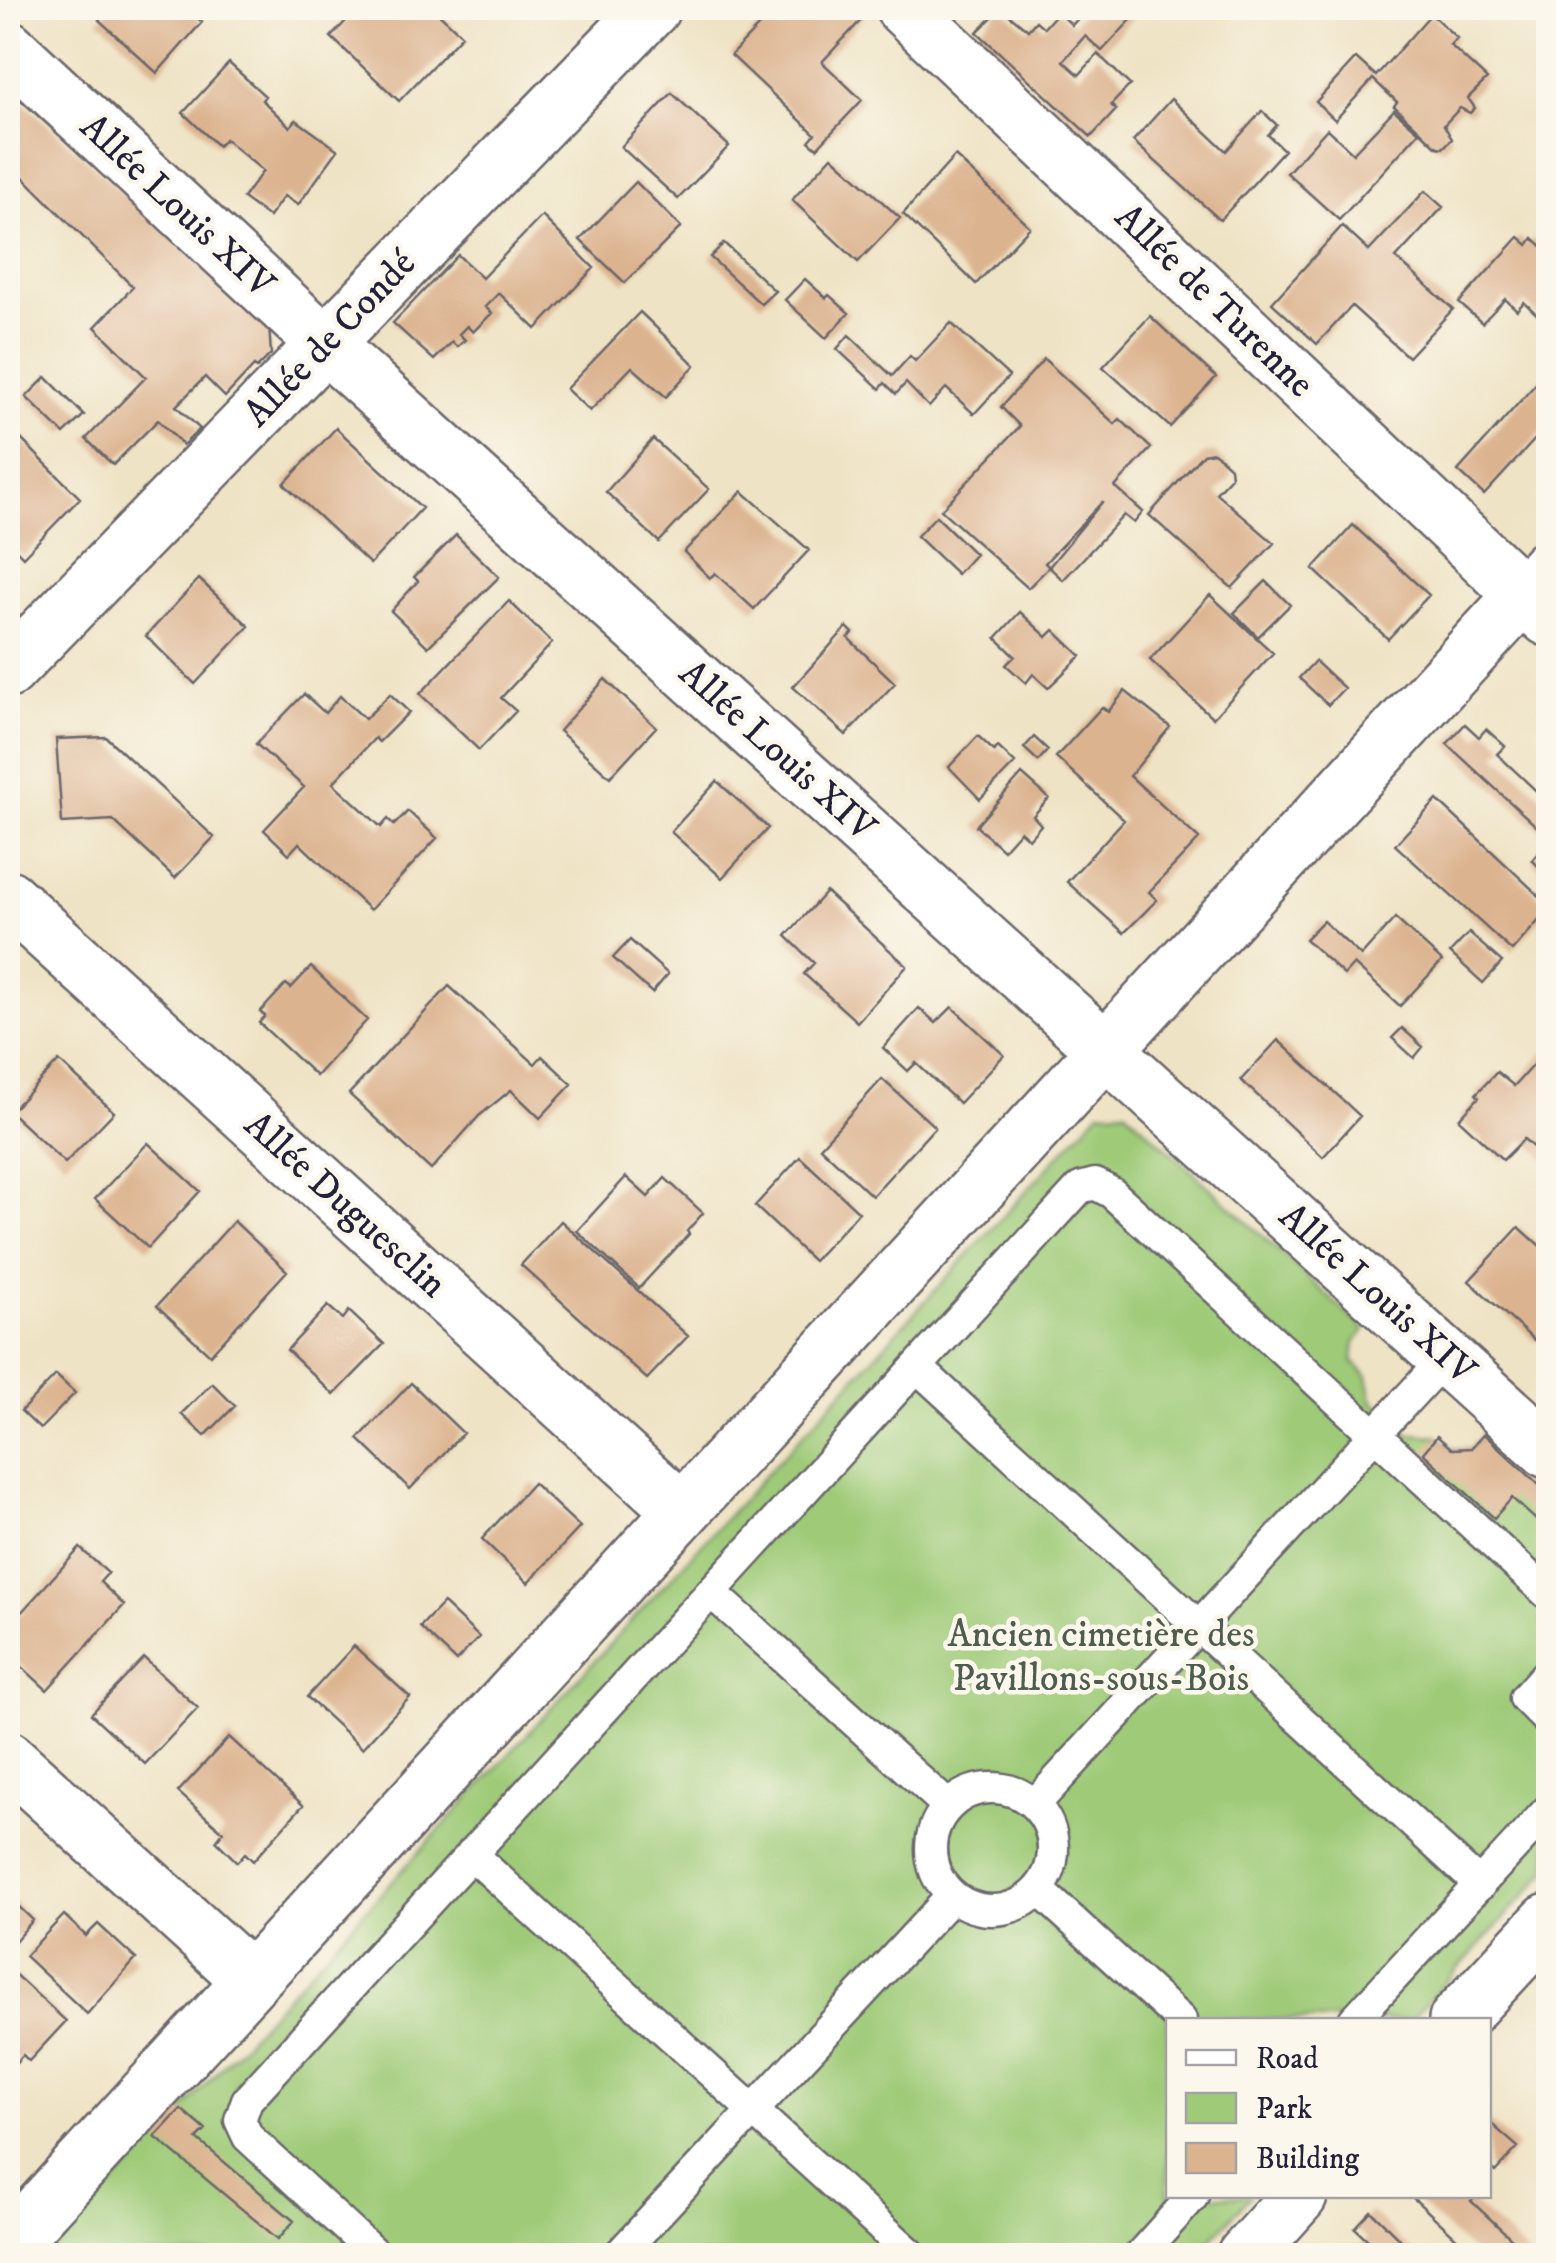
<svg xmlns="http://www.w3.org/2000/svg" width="1556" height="2263" font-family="'IM FELL DW Pica',serif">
<rect width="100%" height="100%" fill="#fbf7ec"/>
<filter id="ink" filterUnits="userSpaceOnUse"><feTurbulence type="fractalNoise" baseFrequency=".01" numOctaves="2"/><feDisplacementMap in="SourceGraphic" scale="20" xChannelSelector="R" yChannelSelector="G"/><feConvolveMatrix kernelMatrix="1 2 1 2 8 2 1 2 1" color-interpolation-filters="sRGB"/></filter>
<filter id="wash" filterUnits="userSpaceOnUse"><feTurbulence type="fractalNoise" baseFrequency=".0048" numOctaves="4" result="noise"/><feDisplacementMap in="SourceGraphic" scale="40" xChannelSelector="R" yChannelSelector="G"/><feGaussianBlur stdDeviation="2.25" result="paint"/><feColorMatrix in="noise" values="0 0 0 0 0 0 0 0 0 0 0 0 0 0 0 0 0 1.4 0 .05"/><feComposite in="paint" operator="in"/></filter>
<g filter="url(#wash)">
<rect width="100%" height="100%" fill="#efe3c5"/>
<!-- green -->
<path fill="#9fcb78" stroke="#60765a" stroke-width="2.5" d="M1125,1110l240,220 -10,12 -2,20 14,14 5,24 38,34 27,2 15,13 19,-1 13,-14 64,62v190l-10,12 10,10v162l-137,150h-243v176h83l-55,59 -1148,1 1052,-1145z"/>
<g id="blocks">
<!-- building -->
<path fill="#dcb38f" d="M110,8h77l15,14 -45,51 -58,-53z
M358,8h75l29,27 -63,66 -68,-64z
M779,8h72l12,10 -41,44 40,38 -45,48 -8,-7 6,-7 -84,-79 30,-31 18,-3z
M1001,8l27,22 8,-9 8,7 14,-16 14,13 16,-17h54l-40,43 -17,-15 -22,25 16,14 19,-21 32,31 -19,20 5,5 -25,27 -114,-105z
M1431,14l26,24 -7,7 37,34 -19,19 7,10 -5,5 -10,-5 -16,17 8,14 -9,9 -6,-1 -43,-41 3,-4 -24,-23 -38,41 -19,-18 40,-44 20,18z
M229,63l36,33 -3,4 28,27 6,-7 42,30 -40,55 -14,-9 -15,21 -26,-19 20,-27 -38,-32 -7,7 -35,-33z
M11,91l258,235 2,28 -14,14 -3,-2 -29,31 -20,-20 -29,29 24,23 -17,16 -25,-25 -45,45 -27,-26 60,-62 -51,-50 38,-40 -125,-125v-67z
M672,93l57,53 -51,53 -57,-52z
M1171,99l55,52 36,-40 15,14 -9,10 16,15 -64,70 -87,-79z
M1394,110l25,22 -80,88 -52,-47 40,-44 26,24z
M832,156l68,62 -42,44 -66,-62z
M955,156l75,71 -54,57 -73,-70z
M636,182l45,45 -56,56 -45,-43z
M1425,191l18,16 -47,51 57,51 -45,48 -56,-51 -35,38 -45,-41 70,-77 27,25z
M542,216l52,52 -58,61 -37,-36 -14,14 7,6 -19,19 -6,-6 -8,8 6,6 -8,7 -5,-5 -18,18 -41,-37 65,-68 24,23z
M1519,237l9,8 5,-7 15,14v73l-24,-23 -7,8 -12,-11 -23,24 -23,-20z
M724,243l51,48 -14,13 -51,-47z
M805,279l21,19 3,-3 20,18 -23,25 -41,-38z
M640,312l55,53 -29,32 -34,-30 -42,44 -24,-22z
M1150,316l66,61 -46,50 -67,-60z
M951,323l58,53 -35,38 -28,-26 -17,19 -23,-24 -10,11 -11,-11 -5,6 -43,-40 12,-14 43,41 18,-20 5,5z
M1044,359l71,65 5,-5 31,29 -36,39 28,25 -9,11 -10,-8 -61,65 -14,-13 54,-66 -58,62 4,4 -21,21 -87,-78 79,-84 -19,-19z
M46,377l38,38 -20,19 -38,-37z
M1541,378l7,7v40l-64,70 -26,-24z
M8,426l72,72 -57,59 -15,-15z
M336,428l86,80 -52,56 -86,-80z
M653,439l56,50 -50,53 -53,-50z
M1214,452l16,15 1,10 -15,16 58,50 -42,45 -83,-73 54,-61z
M742,491l67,59 -55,59 -39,-36 -5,5 -26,-26z
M936,516l39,38 -18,20 -40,-38z
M1353,525l76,70 -41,44 -75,-70z
M456,535l43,42 -71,70 -37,-36 27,-30 -4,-4z
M199,579l50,47 -54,58 -49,-48z
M1266,581l24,24 -32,32 -24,-24z
M1210,595l63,58 -60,65 -63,-58z
M509,601l43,42 -51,55 15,13 -37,39 -59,-56z
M1020,612l27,25 7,-7 27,26 -33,32 -15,-14 -7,9 -20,-18 9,-9 -19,-18z
M847,627l6,6 -5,5 47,45 -49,52 -53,-48z
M1315,661l29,27 -16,17 -29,-27z
M605,679l51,48 -46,50 -51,-46z
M1125,691l45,36 -40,49 69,63 -50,53 8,8 -33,33 -57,-51 57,-62 -68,-63 46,-50 6,5z
M304,694l21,19 15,-17 25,23 25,-25 19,18 -30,30 -4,-4 -42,45 48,44 7,-8 6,6 14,-14 29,27 -67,72 -71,-67 -10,11 -25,-24 40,-43 -48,-43z
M1465,724l14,13 7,-8 19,17 -8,8 51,48v35l-101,-93z
M978,736l16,15 4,-4 17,16 -35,36 -31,-32z
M106,737l108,100 -39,41 -62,-58 -51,3 -6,-84z
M1034,737l14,13 -10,11 -14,-13z
M1022,774l27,24 -16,18 8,9 -12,14 -9,-8 -17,19 -27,-24z
M717,781l51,47 -46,50 -51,-46z
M1437,800l111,104v6l-36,41 -117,-106z
M1548,842v34l-16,-16z
M826,892l81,74 -50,56 -53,-48 10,-11 -28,-27z
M1395,918l47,43 -42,45 -46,-42 -10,11 -39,-36 18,-18 38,35z
M1469,933l33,29 -19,21 -33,-30z
M630,940l38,34 -16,19 -39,-35z
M311,967l56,53 -51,56 -57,-53 6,-7 -5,-4 26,-28 5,4z
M449,986l86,78 7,-8 30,28 -32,34 -29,-28 -32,26 -48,54 -82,-76z
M952,1007l52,48 -45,48 -43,-40 -8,8 -25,-23 36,-40 17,15z
M1402,1028l21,19 -9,11 -22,-20z
M1278,1040l82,76 -37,41 -82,-77z
M1548,1048v113l-24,-22 -21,21 -44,-41 20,-22 -3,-3 21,-22 17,14z
M59,1061l55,51 -49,51 -55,-51z
M882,1079l53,48 -63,69 -52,-49z
M148,1143l52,48 -52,57 -53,-49z
M800,1157l59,55 -46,49 -58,-55z
M626,1177l22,20 17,-19 38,35 -16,18 2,3 -50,54 -62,-57z
M234,1221l53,50 -77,84 -53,-49z
M561,1221l127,115 -41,43 -126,-114z
M1519,1227l29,26v74l-13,14 -66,-60z
M328,1306l15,13 6,-8 35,33 -50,51 -47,-45z
M56,1375l19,18 -35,36 -19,-18z
M212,1383l23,23 -30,30 -24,-22z
M411,1383l52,50 -53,56 -52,-50z
M1484,1434l64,59v38l-36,-33 -18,20 -71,-65 14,-17 15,13 19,-1z
M533,1483l47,44 -52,56 -46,-44z
M80,1548l28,25 -8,9 24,23 -77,85 -39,-36v-27z
M443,1603l36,34 -23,24 -36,-34z
M354,1646l56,51 -48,51 -55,-51z
M144,1658l54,50 -53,56 -54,-50z
M229,1737l74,68 -50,56 -8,-8 -8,9 -21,-21 7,-9 -45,-40z
M14,1902l19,18 -25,29v-41z
M64,1915l22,21 12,-12 38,35 -49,55 -62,-58z
M11,1971l55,50 -37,40 -6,-6 -15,16v-96z
M181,2109l25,21 -9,9 97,82 -16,18 -123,-102z
M1488,2121l30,26 -23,25 -7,-6z
M1411,2196h65l-5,5 59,55h-54z
M1371,2211l46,45h-66l16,-17 -12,-11z"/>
</g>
</g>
<g filter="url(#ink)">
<use href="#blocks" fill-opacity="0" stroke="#6a666b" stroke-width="2.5"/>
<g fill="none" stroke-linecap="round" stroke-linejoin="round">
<!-- lane casing -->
<g stroke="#6a666b" stroke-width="35">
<path id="lane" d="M917,1367l563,518
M711,1592l237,214
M1548,1672l-23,26 23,23
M931 1849a61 61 0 1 1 122 0a61 61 0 1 1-122 0Z
M1035,1804l411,-447
M471,1854l442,402
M1039,1890l142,130
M1354,2020l194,-210
M377,2256l-129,-119 -8,-17 7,-20 833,-912 15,-4 17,9 436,401
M618,2256l334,-360
M1139,2256l54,-60"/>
</g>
<!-- street casing -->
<g stroke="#6a666b" stroke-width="60">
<path id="street" d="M904,8l644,610
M8,48l317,296 1223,1106
M8,670l644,-662
M8,898l674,613
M8,1759l243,221
M1457,2020l91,-98
M8,2245l1540,-1677
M1245,2256l54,-60"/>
</g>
<!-- lane -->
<use href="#lane" stroke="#fff" stroke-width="30"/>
<!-- street -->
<use href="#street" stroke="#fff" stroke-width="55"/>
</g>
</g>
<g text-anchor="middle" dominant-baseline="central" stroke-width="9" stroke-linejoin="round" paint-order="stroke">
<!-- street labels -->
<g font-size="38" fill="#22223b" stroke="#fbf7ec">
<text transform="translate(177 206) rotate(43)">Allée Louis XIV</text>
<text transform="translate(1214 301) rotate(44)">Allée de Turenne</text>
<text transform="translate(330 339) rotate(-46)">Allée de Condé</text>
<text transform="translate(777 751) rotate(42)">Allée Louis XIV</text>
<text transform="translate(345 1205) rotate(42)">Allée Duguesclin</text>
<text transform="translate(1377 1294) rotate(42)">Allée Louis XIV</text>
</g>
<!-- park labels -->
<g font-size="38" fill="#4e5d50" stroke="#fbf7ec">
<text x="1101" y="1635">Ancien cimetière des<tspan x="1101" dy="44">Pavillons-sous-Bois</tspan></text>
</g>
</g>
<!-- margin -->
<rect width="1556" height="2263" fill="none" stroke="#fbf7ec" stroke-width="40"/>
<!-- legend -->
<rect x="1166" y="2018" width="325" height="180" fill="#fbf7ec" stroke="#a4a2a5" stroke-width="2.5"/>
<rect x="1186" y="2050" width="50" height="15" fill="#ffffff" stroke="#a4a2a5" stroke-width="2.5"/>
<text x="1256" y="2068" font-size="30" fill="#22223b">Road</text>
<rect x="1186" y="2093" width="50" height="30" fill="#9fcb78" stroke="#a4a2a5" stroke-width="2.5"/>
<text x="1256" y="2118" font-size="30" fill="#22223b">Park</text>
<rect x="1186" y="2143" width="50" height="30" fill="#dcb38f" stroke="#a4a2a5" stroke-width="2.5"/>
<text x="1256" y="2168" font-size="30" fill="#22223b">Building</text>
</svg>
